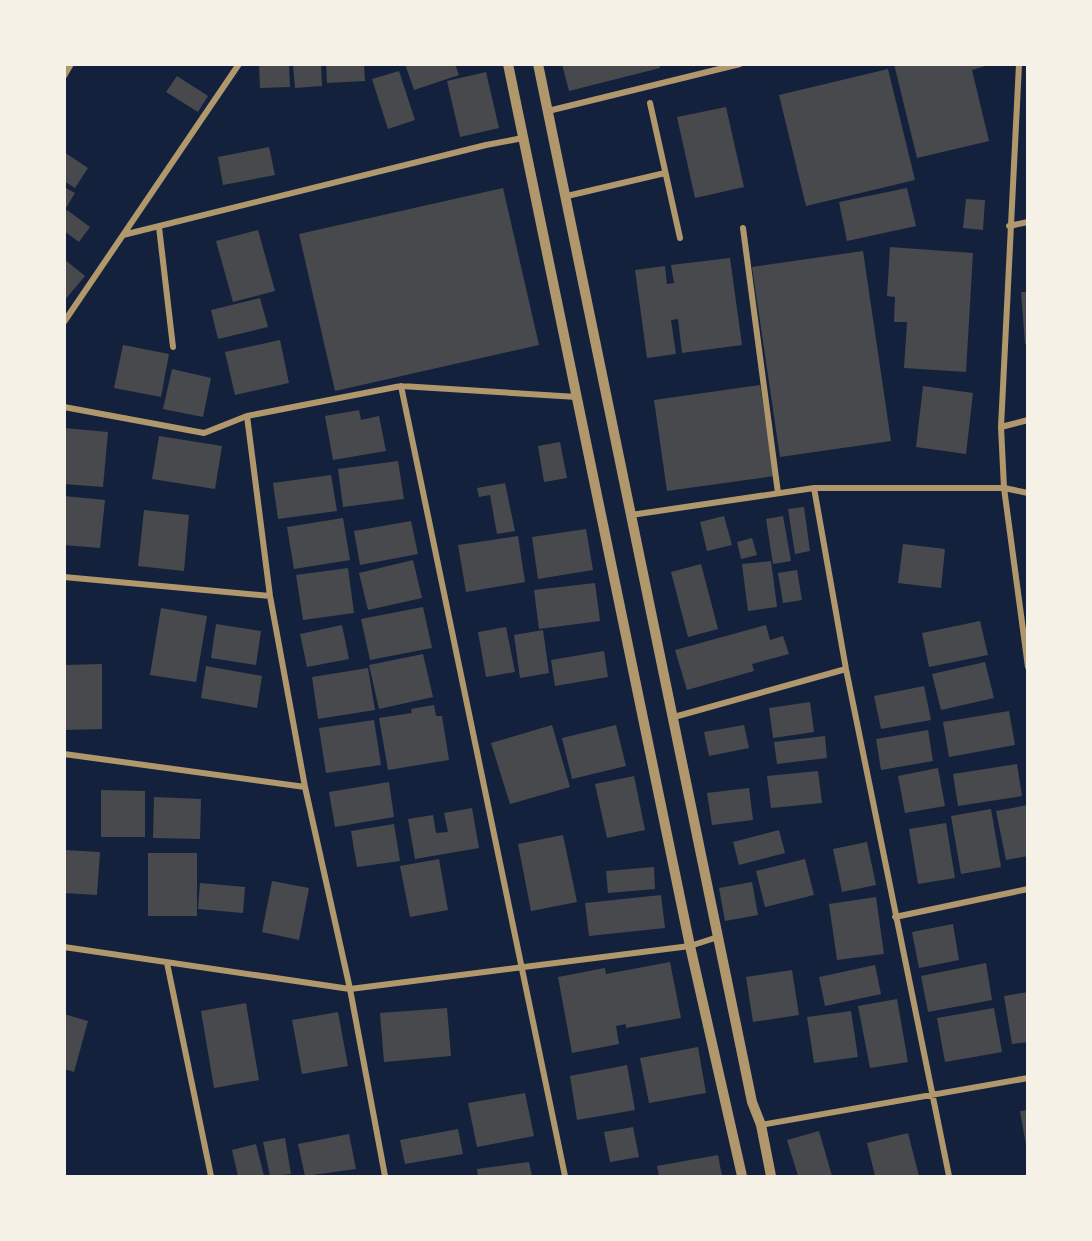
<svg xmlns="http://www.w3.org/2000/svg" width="1092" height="1241" font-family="Overpass,sans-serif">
<rect width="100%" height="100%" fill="#14213d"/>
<!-- building -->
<path fill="#48494c" d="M259,64h30l1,23 -30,1z
M293,64h28l1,22 -27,2z
M326,64h38l1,17 -38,2z
M405,64h50l4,11 -45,15z
M562,64h97l1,4 -91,23z
M894,64h98l-20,6 17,71 -72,17z
M888,69l27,111 -109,26 -27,-111z
M399,71l16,49 -27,9 -16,-50z
M486,72l13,56 -39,9 -13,-56z
M177,76l31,20 -10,16 -32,-20z
M726,107l18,80 -49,11 -18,-81z
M269,147l6,28 -52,10 -5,-28z
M64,152l24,16 -13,20 -11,-7z
M64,187l11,6 -11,18z
M503,188l36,157 -204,46 -36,-157z
M907,188l9,38 -69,15 -8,-39z
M966,199l19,1 -2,30 -20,-2z
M67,210l23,17 -11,15 -15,-11v-17z
M258,230l17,61 -42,11 -17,-61z
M890,247l83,6 -7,119 -62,-4 3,-46h-13l1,-25 -8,-1z
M863,251l28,190 -111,16 -28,-190z
M730,258l12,87 -60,8 -4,-34 -7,1 5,34 -29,4 -12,-88 30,-4 2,18 7,-1 -3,-18z
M64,259l21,17 -21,25z
M1021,292h7v52h-3z
M260,298l8,29 -50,12 -7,-29z
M280,340l9,43 -54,12 -10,-43z
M123,345l46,9 -8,43 -47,-9z
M172,369l39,9 -8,39 -40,-8z
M760,385l14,91 -107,15 -13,-91z
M923,386l50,7 -7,61 -50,-7z
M359,410l2,10 18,-4 7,35 -53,9 -8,-44z
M64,428l44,4 -5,55 -39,-3z
M159,436l63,10 -7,43 -63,-10z
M560,442l7,36 -23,4 -6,-36z
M398,461l6,38 -61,8 -5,-38z
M331,475l6,36 -59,8 -5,-36z
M505,483l10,48 -18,3 -7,-39 -11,2 -2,-9z
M64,496l41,4 -5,48 -36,-3z
M804,507l6,44 -15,3 -7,-45z
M144,510l45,5 -5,56 -46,-5z
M724,516l8,29 -25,6 -7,-29z
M783,516l8,45 -18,3 -7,-45z
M343,518l7,42 -56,9 -7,-42z
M411,521l7,33 -58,11 -6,-34z
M586,529l7,41 -55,9 -6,-42z
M518,536l7,46 -59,10 -8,-47z
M752,538l5,17 -16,4 -4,-17z
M903,544l42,5 -4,39 -43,-5z
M413,560l9,38 -54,12 -9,-37z
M771,561l6,46 -29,4 -6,-47z
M701,564l17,65 -30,8 -17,-65z
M348,568l6,45 -51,7 -7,-45z
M797,570l5,30 -19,3 -5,-30z
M595,583l5,38 -61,8 -5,-39z
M423,607l9,41 -62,12 -9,-41z
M161,608l46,8 -11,66 -46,-7z
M980,621l8,34 -59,12 -7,-34z
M216,624l45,7 -5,34 -45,-7z
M342,625l7,34 -42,8 -7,-33z
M766,625l4,15 13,-4 6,18 -37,10 2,7 -67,19 -12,-40z
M506,627l9,45 -29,5 -8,-45z
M543,630l6,43 -29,5 -6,-43z
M604,651l4,26 -53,9 -4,-26z
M423,654l10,43 -54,12 -10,-44z
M985,662l9,36 -53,12 -9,-36z
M102,664v65l-38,1v-65z
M206,666l56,10 -5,32 -56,-10z
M368,668l7,42 -57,9 -6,-42z
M924,686l7,34 -50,9 -7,-33z
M810,702l4,30 -41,6 -4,-30z
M434,705l2,11h6l7,44 -61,10 -9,-52 33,-5 -1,-4z
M1009,711l6,34 -66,12 -6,-35z
M374,720l7,45 -55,8 -7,-45z
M552,725l18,62 -60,17 -19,-61z
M616,725l10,41 -54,13 -10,-41z
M744,725l5,23 -40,8 -5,-24z
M928,730l5,31 -52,9 -5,-31z
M825,736l2,22 -50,6 -3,-22z
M1017,764l5,32 -64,10 -5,-32z
M938,768l7,38 -40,7 -7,-37z
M818,771l4,32 -51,5 -4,-32z
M634,776l11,54 -38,8 -12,-54z
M389,782l5,35 -59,10 -6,-35z
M749,788l4,32 -41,5 -5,-32z
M101,790l44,1v46h-44z
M154,797l47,2 -1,40 -47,-1z
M1028,805v51l-22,4 -10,-49z
M472,808l7,40 -64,11 -7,-40 25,-4 3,18 12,-1 -4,-19z
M991,809l10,58 -40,7 -10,-58z
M946,823l9,55 -37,6 -9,-55z
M394,824l6,37 -43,6 -6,-36z
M779,830l6,23 -46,12 -6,-23z
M563,835l14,67 -46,9 -13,-67z
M867,842l9,43 -34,7 -9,-43z
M64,850l36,2 -3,43 -33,-2z
M148,853h49v63h-49z
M439,859l9,51 -38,7 -10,-51z
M805,859l9,36 -49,12 -9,-36z
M654,867l1,22 -47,4 -2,-22z
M272,881l37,7 -10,52 -37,-8z
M752,882l6,33 -33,6 -6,-33z
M200,883l45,4 -2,26 -45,-4z
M661,895l4,33 -76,8 -4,-33z
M876,897l8,57 -47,6 -8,-56z
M953,924l6,36 -40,8 -7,-36z
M670,962l11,56 -55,10v-4l-10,2 3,18 -47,9 -14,-76 47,-9 1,6z
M986,963l6,37 -64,12 -7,-36z
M875,965l6,29 -56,12 -6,-29z
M792,970l7,45 -46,7 -7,-45z
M1028,992v50l-16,2 -8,-48z
M897,999l11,63 -38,6 -12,-62z
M246,1003l13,77 -45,8 -13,-77z
M447,1008l4,48 -67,6 -4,-49z
M994,1008l8,44 -57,10 -8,-44z
M851,1011l7,46 -44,6 -7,-46z
M338,1012l10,54 -46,8 -10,-54z
M64,1014l24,7 -14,51 -10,-3z
M698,1047l8,46 -57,10 -9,-45z
M627,1065l8,45 -58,10 -7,-44z
M525,1093l9,43 -57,11 -9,-44z
M1028,1110v35h-2l-6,-34z
M633,1127l6,30 -29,5 -6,-30z
M458,1129l5,25 -58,10 -5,-24z
M819,1131l13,45h-34l-11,-36z
M908,1133l11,43h-44l-8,-33z
M349,1134l7,35 -51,7 -7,-32z
M285,1138l6,36 -21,2 -7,-34z
M256,1144l8,32h-26l-6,-26z
M718,1155l4,21h-63l-2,-10z
M529,1162l3,14h-54l-1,-7z"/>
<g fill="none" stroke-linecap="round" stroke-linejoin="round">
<!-- minor -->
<path stroke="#b1986c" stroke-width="6" d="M1019,64l-18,363 3,61 24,179
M64,76l7,-12
M650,103l30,135
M548,111l192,-47
M567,196l98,-23
M1009,226l19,-4
M159,227l14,120
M743,228l35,265
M123,235l363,-90 37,-7
M64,322l175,-258
M401,386l164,790
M64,407l140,26 43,-17 23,180 35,191 45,202 35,187
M247,416l154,-30 176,11
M1001,427l27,-7
M814,488l32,181 103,507
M631,515l183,-27h190l24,5
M64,577l206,19
M674,717l172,-48
M64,754l241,33
M895,917l133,-28
M64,947l286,42 340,-43 28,-9
M167,963l44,213
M761,1125l267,-47"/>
<!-- tertiary -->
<path stroke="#b1986c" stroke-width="10" d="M508,64l182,882 52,230
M538,64l214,1038 9,23 10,51"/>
</g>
<!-- border -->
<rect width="1092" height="1241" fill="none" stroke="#f6f1e7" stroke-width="132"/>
</svg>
